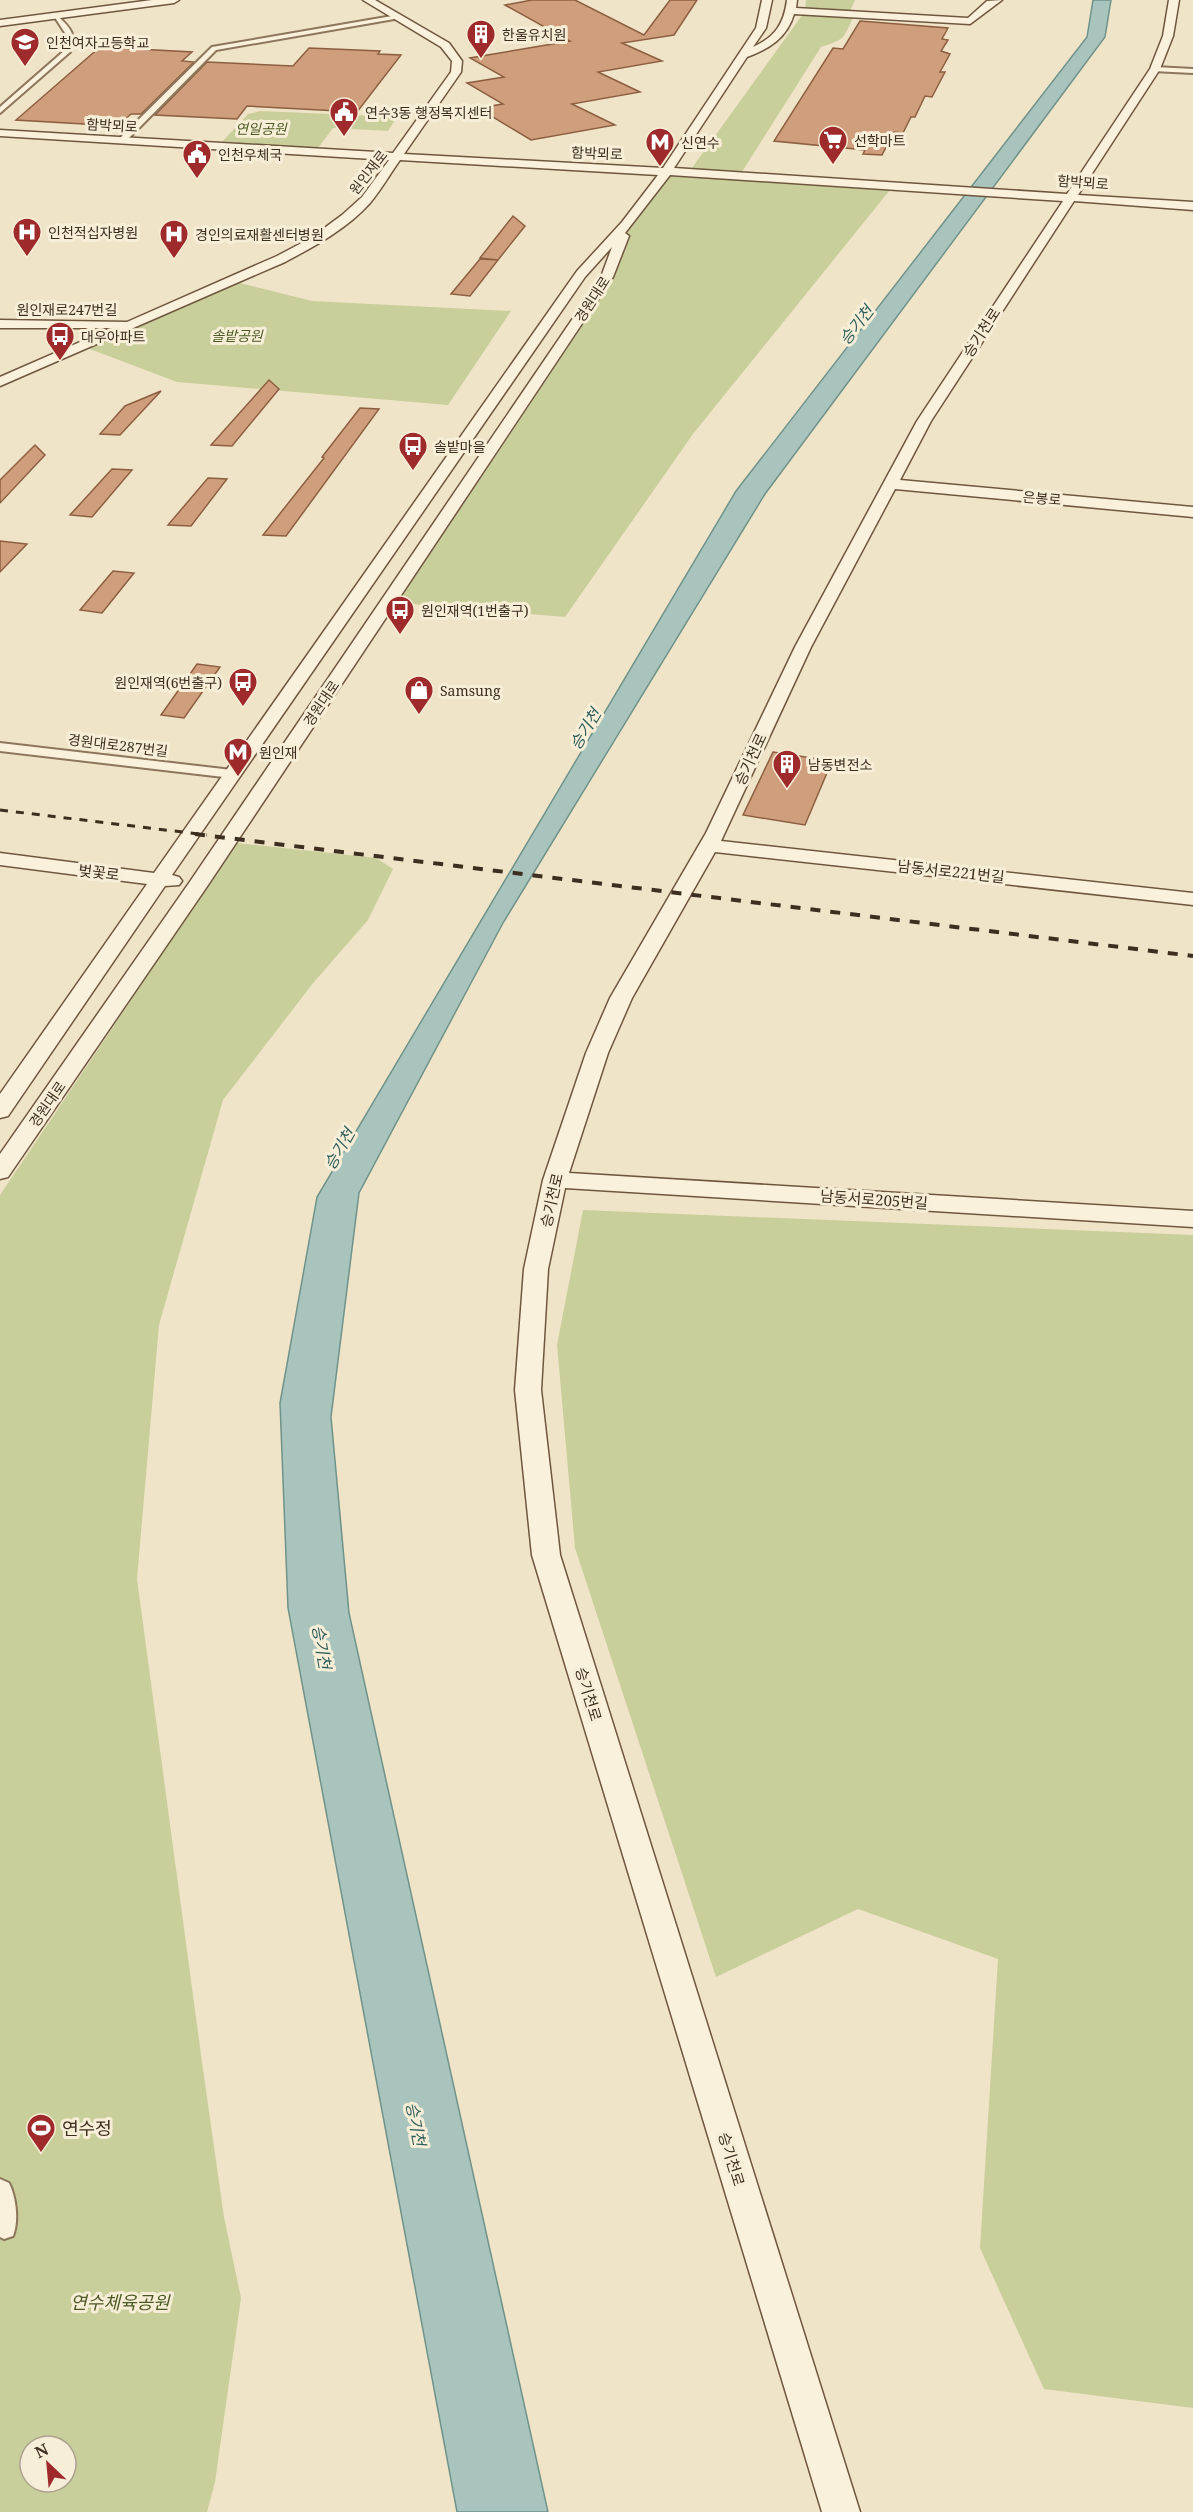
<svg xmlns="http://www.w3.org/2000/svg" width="1193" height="2512" font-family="'Noto Serif','Noto Sans KR',serif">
<rect width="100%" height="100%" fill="#f0e4c8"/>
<!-- green -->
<path fill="#c9cf9b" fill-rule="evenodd" d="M806,0h49l-6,13 6,1c-13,25 -7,24 -34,33l-81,128 -51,-3 116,-161z
M261,111l136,6 -9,14 -55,-3 -15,20 -97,-5 27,-29z
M667,171l227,14 -201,249 -128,183 -176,-15 218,-325 19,-52z
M232,281l80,20 199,10 -63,94 -271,-23 -95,-36z
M237,843l139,15 17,11 -25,51 -54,62 -91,118 -64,225 -22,254 65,483 22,155 17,81 -26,184 -8,30h-207v-1317zM30,2446h36v36h-36z
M583,1210l610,25v1173l-149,-19 -64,-141 18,-289 -140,-50 -142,68 -141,-429 -18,-203z"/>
<!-- water -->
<path fill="#a9c4bc" stroke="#6f938a" stroke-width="1.5" d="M1093,0h18l-6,37 -340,457 -262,429 -144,270 -28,224 18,196 199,899h-91l-169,-904 -8,-205 37,-206 419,-706 351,-454z"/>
<!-- building -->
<path fill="#cf9f7d" stroke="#8d5f41" stroke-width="1.5" d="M532,0h43l69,35 26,-35h27l-23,35 -52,8 40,18 -64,11 42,20 -68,12 43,21 -84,15 -53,-32 25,-4 -36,-21 37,-6 -34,-19 100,-17 -65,-36z
M860,21l88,7 -6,11 6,1 -7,11 9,3 -10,18h5l-13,25 -7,-1 -10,21h-4l-8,16 -9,-1 -12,23 -19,-1 2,-4 -91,-9 59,-93 10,1z
M100,47l92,5 -10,9 12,1 -53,52h-10l-13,12 -102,-6z
M309,48l71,3 -2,3 23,1 -44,57 -110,-6 -10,13 -82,-4 52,-53 86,4z
M513,216l12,10 -27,34 -18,-2z
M480,259l18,1 -28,36 -19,-2z
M269,380l10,9 -47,57 -21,-1z
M161,391l-41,44 -20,-1 25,-28z
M360,408l19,1 -93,127 -23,-1 61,-77 -2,-1z
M35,445l10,10 -45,48v-23z
M112,469l20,1 -40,47 -22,-2z
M208,478l19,1 -36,47 -23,-1z
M0,541l27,3 -27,28z
M113,571l21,2 -32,40 -22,-3z
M197,664l23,3 -36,51 -23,-3z
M773,752l59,9 -27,64 -62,-10z"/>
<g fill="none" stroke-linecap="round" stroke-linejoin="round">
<!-- street casing -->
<g stroke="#8d765c" stroke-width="4">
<path id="street" d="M398,15l2,3 -184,32 -91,92 -7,-2 94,-93z
M54,16h4c12,12 19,18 12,36l-70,61v-6l64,-56 3,-15z
M1155,67l38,2v4l-41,-2z
M0,743l232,27 6,4 -6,4 -232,-27z
M0,2179l9,4c7,14 10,38 4,53l-9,3 -4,-2z"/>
</g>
<!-- secondary casing -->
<g stroke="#6f573f" stroke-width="3">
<path id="secondary" d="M152,0h27l-5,3 -174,23v-6z
M363,0h12l74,43 13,18 -1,11 -57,82 259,14 93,-140 6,-28h10l-6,28 -13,19c22,-10 31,-23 34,-47h10l-1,8 172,10 19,-17 15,-1 -32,24 -176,-10c-7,24 -25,35 -47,43l-73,111 393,26 83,-125 13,-33 6,-36h10l-6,36 -13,33 -82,126 115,7v8l-119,-9 -143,220 -31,59 293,27v10l-298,-28 -84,158 -90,194 472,52v12l-478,-53 -83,146 -24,55 -39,120 624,38v16l-628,-39 -17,81 -7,121 19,165 300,957h-38l-290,-957 -17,-165 9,-121 19,-89 43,-127 24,-55 96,-165 89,-186 122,-226 146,-220 -393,-26 -45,58 4,3 -16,41 -405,608 -200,292 -8,2v-25l189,-271 412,-606 11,-30 -27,30 -413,598 7,2 3,4 -3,4 -14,1 -157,230 -8,2v-24l147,-210 -147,-19v-12l154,20 423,-602 45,-49 36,-47 -258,-15c-10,14 -19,30 -30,43 -22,25 -55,43 -85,59l-285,124v-9l112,-49h-112v-8l127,2 150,-66 34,-18 31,-23 20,-18 27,-37 -389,-24v-6l393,23 58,-81 1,-11 -11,-14z"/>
</g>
<!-- street -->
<use href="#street" fill="#faf1dc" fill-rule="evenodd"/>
<!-- secondary -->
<use href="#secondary" fill="#faf1dc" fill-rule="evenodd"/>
<!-- rail-far1 -->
<path stroke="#3d2e20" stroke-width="3" stroke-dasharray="8 8" stroke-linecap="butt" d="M0,810l207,25"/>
<!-- rail -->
<path stroke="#3d2e20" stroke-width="4" stroke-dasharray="10 10" stroke-linecap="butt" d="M195,834l998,122"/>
</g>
<!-- icons -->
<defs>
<g id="building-pin" transform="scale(1.5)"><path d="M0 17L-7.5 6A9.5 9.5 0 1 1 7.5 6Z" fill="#9e2a2b" stroke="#f7eed8"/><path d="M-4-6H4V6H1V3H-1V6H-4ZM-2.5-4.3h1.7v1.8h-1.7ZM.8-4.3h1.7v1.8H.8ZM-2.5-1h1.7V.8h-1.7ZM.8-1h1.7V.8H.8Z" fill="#fff"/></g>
<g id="school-pin" transform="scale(1.5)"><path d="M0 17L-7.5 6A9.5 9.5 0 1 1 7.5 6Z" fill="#9e2a2b" stroke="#f7eed8"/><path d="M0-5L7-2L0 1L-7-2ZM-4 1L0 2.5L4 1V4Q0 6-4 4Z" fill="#fff"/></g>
<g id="civic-pin" transform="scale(1.5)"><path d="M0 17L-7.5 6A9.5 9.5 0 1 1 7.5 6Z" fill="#9e2a2b" stroke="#f7eed8"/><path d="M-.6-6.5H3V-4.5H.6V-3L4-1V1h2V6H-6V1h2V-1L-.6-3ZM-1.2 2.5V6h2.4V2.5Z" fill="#fff"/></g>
<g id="supermarket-pin" transform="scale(1.5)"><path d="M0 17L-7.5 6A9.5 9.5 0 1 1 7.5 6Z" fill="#9e2a2b" stroke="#f7eed8"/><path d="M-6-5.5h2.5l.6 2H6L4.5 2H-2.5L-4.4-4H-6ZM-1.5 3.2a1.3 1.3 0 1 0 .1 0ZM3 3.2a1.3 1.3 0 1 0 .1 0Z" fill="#fff"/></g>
<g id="metro-pin" transform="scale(1.5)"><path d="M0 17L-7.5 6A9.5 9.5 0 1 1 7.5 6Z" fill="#9e2a2b" stroke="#f7eed8"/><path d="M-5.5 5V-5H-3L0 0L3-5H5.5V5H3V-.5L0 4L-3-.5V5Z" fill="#fff"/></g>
<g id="hospital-pin" transform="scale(1.5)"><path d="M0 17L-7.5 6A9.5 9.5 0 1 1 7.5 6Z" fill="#9e2a2b" stroke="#f7eed8"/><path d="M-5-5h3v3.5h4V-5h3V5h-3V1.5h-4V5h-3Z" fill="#fff"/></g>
<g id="bus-pin" transform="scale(1.5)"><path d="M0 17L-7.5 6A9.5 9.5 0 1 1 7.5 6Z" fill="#9e2a2b" stroke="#f7eed8"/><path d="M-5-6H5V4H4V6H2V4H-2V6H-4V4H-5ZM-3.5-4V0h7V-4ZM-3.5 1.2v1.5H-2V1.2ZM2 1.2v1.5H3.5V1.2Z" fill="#fff"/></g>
<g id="shop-pin" transform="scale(1.5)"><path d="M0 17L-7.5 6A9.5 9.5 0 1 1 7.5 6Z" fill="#9e2a2b" stroke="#f7eed8"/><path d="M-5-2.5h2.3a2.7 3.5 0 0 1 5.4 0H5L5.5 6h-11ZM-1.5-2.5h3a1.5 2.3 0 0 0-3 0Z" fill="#fff"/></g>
<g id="stadium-pin" transform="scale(1.5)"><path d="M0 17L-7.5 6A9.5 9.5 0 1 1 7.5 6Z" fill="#9e2a2b" stroke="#f7eed8"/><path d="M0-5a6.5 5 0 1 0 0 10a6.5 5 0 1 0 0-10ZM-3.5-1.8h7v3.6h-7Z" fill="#fff"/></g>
</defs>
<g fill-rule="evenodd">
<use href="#building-pin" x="481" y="34"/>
<use href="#school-pin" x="25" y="42"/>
<use href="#civic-pin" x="344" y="112"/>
<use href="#supermarket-pin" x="833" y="140"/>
<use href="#metro-pin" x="660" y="142"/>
<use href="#civic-pin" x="197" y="154"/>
<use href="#hospital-pin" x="27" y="232"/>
<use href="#hospital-pin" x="174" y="234"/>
<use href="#bus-pin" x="60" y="336"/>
<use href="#bus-pin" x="413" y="446"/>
<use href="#bus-pin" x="400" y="610"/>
<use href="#bus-pin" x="243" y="682"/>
<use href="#shop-pin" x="419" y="690"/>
<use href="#metro-pin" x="238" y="752"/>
<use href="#building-pin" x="787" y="764"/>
<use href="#stadium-pin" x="41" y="2128"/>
</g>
<g text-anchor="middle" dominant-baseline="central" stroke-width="6" stroke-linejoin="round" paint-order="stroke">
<!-- far-poi labels -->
<g font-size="14" fill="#3d2e20" stroke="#f7eed8" text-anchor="start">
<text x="502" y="34">한울유치원</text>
<text x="46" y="42">인천여자고등학교</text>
<text x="365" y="112">연수3동 행정복지센터</text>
<text x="854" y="140">선학마트</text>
<text x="681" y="142">신연수</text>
<text x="218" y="154">인천우체국</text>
<text x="48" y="232">인천적십자병원</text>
<text x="195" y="234">경인의료재활센터병원</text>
<text x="81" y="336">대우아파트</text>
<text x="434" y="446">솔밭마을</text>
<text x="421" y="610">원인재역(1번출구)</text>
<text x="222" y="682" text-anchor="end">원인재역(6번출구)</text>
<text x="440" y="690">Samsung</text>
<text x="259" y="752">원인재</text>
<text x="808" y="764">남동변전소</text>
</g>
<!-- far-street labels -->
<g font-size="14" fill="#3d2e20" stroke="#f7eed8">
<text transform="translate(112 125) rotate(3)">함박뫼로</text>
<text transform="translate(597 153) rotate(2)">함박뫼로</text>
<text transform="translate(368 172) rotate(-52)">원인재로</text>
<text transform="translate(1083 182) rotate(4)">함박뫼로</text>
<text transform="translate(592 299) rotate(-57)">경원대로</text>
<text x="67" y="309">원인재로247번길</text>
<text transform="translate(1042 498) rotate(5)">은봉로</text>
<text transform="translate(321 703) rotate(-56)">경원대로</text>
<text transform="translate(118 745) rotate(7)">경원대로287번길</text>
<text transform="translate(47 1104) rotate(-55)">경원대로</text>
</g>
<!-- far-park labels -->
<g font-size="14" font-style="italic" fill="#4d5a26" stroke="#f7eed8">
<text x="261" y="128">연일공원</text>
<text x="237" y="335">솔밭공원</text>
</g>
<!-- street labels -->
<g font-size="15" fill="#3d2e20" stroke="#f7eed8">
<text transform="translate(981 332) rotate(-57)">승기천로</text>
<text transform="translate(750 759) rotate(-65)">승기천로</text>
<text transform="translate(951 871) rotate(6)">남동서로221번길</text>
<text transform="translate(99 872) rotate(7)">벚꽃로</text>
<text transform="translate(874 1199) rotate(4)">남동서로205번길</text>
<text transform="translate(551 1200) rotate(-77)">승기천로</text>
<text transform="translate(589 1694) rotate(73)">승기천로</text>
<text transform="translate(732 2159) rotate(73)">승기천로</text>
</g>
<!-- water labels -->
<g font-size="16" font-style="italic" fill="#2f5d5a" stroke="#f7eed8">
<text transform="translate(856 325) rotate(-52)">승기천</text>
<text transform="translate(585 729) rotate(-59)">승기천</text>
<text transform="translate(339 1149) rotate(-60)">승기천</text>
<text transform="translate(322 1647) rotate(80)">승기천</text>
<text transform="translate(416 2124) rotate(79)">승기천</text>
</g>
<!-- near-poi labels -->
<g font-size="18" fill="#3d2e20" stroke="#f7eed8" text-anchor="start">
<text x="62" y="2128">연수정</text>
</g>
<!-- near-park labels -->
<g font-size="18" font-style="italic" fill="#4d5a26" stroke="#f7eed8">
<text x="120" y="2302">연수체육공원</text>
</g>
</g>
<!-- north arrow -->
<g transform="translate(48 2464) rotate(334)"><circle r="28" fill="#f7eed8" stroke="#ada18e" stroke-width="1.5"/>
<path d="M0-4.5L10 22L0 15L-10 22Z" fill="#9e2a2b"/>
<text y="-9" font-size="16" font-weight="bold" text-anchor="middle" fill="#3d2e20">N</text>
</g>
</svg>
